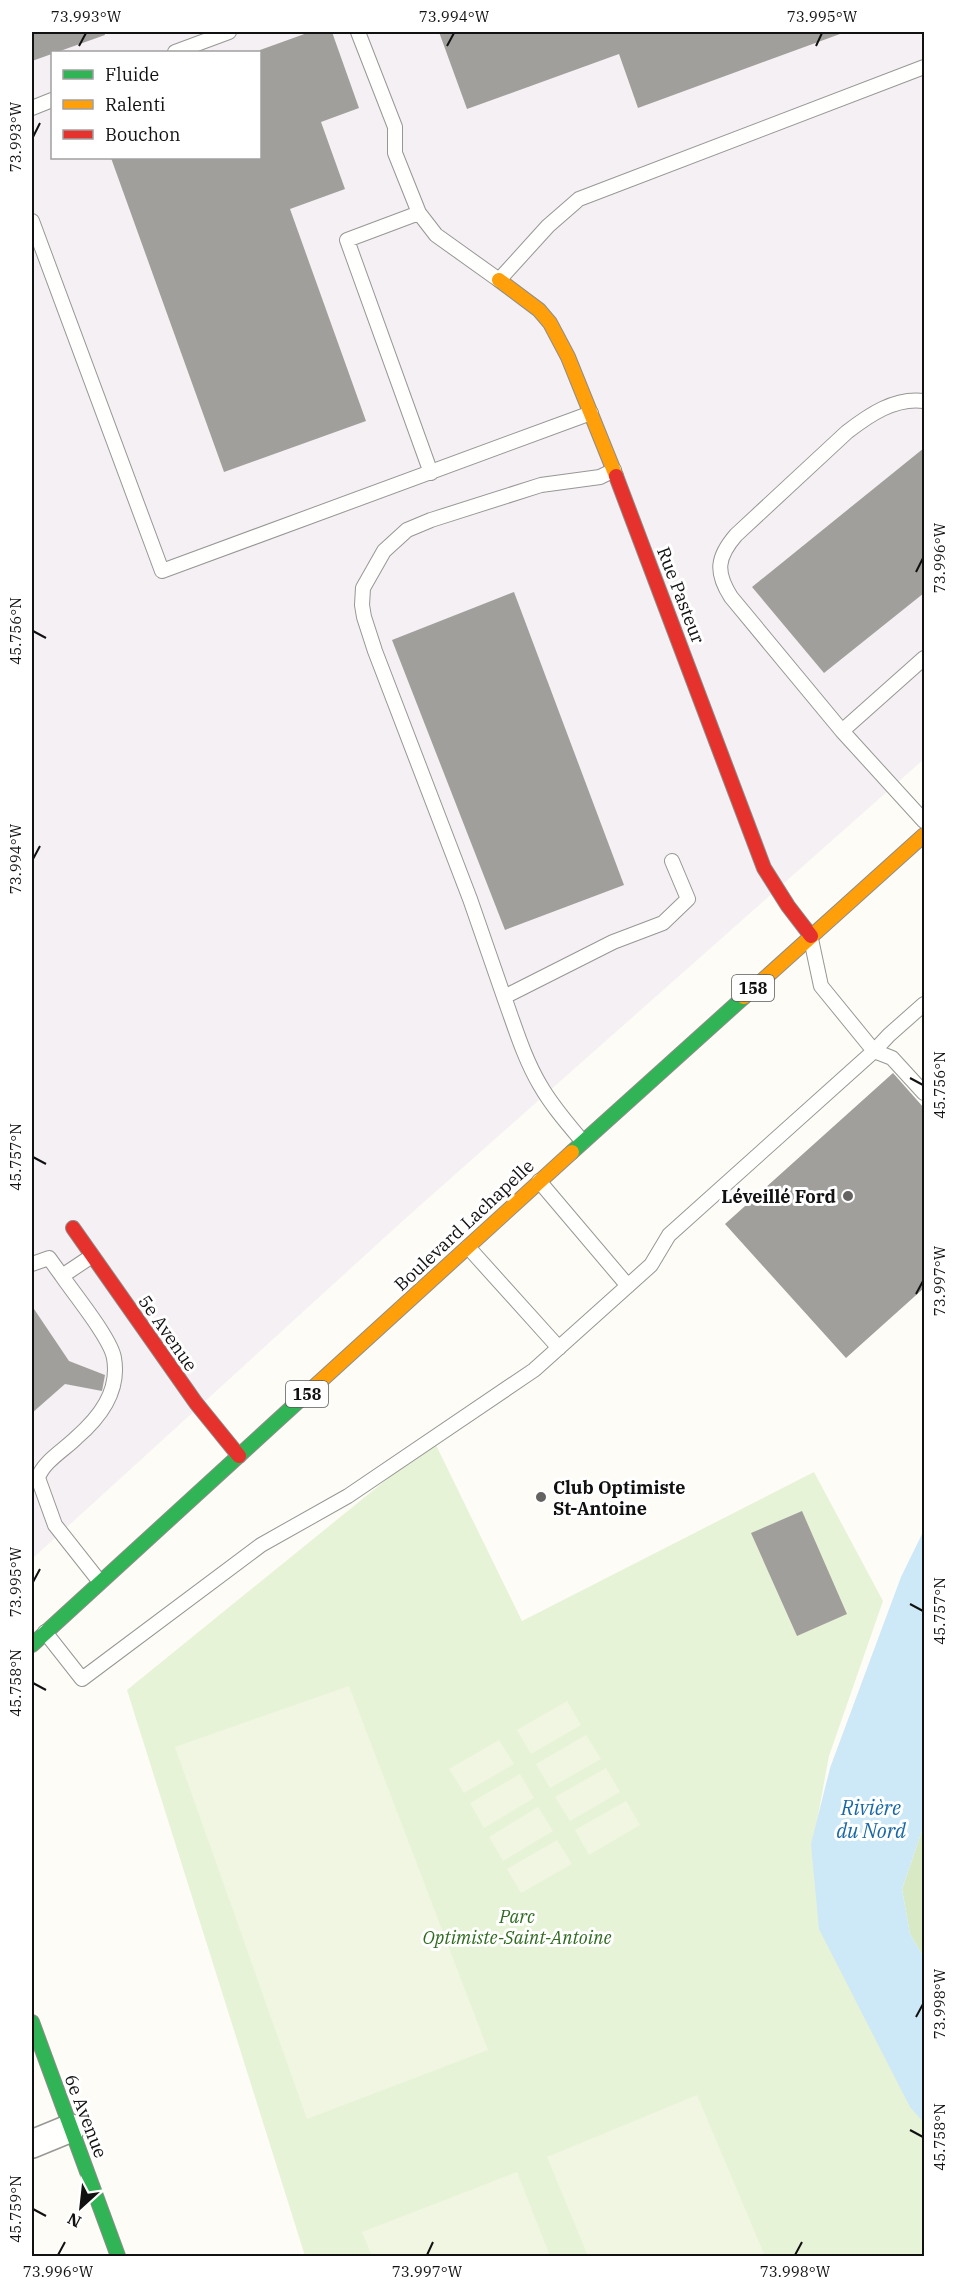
<svg xmlns="http://www.w3.org/2000/svg" width="956" height="2288" font-family="'IBM Plex Serif',serif">
<rect width="100%" height="100%" fill="#fdfcf7"/>
<!-- industrial -->
<path fill="#f5f0f3" fill-rule="evenodd" d="M32,32h892v727l-517,458 -375,342zM52,52h208v106h-208z"/>
<!-- green -->
<path fill="#e7f3d7" d="M434,1441l88,180 292,-149 69,129 -54,155 -15,81 110,284v135h-619l-178,-566z"/>
<!-- forest -->
<path fill="#d8eac5" d="M924,1825v133l-14,-24 -8,-45z"/>
<!-- pitch -->
<path fill="#f0f6e1" d="M349,1686l139,364 -181,69 -132,-372z
M567,1701l14,24 -50,29 -14,-24z
M586,1735l15,24 -51,29 -14,-24z
M499,1740l15,24 -50,29 -15,-24z
M606,1768l14,24 -50,29 -15,-24z
M520,1774l14,24 -50,30 -14,-25z
M626,1801l14,24 -51,30 -14,-25z
M538,1807l15,24 -50,30 -14,-24z
M557,1840l15,24 -51,29 -14,-24z
M697,2095l68,161h-177l-41,-99z
M517,2172l33,84h-178l-10,-24z"/>
<!-- water -->
<path fill="#cde8f7" d="M924,1530v295l-22,64 8,45 14,24v165l-14,-16 -91,-178 -8,-85 19,-76 71,-191z"/>
<!-- building -->
<path fill="#a19f9c" d="M32,32h72l1,3 -73,26z
M310,32h22l27,76 -38,14 24,67 -55,20 76,212 -142,51 -113,-314h149v-108z
M439,32h401v2l-202,74 -19,-54 -152,55z
M924,448v145l-100,80 -72,-86z
M514,592l110,293 -119,45 -113,-290z
M893,1073l31,35v180l-78,70 -121,-134z
M32,1306l37,55 36,14 -3,16 -37,-7 -33,29z
M802,1511l45,103 -50,22 -46,-103z"/>
<g fill="none" stroke-linecap="round" stroke-linejoin="round">
<!-- lane casing -->
<g stroke="#979795" stroke-width="16">
<path id="lane" d="M358,32l37,95v26l24,60 -72,27 84,233
M175,52l54,-20
M32,108l20,-8
M419,213l17,22 63,45 49,-54 31,-27 345,-132
M32,221l130,350 429,-158
M924,658l-82,73 82,90
M842,731l-111,-134c-16,-25 -14,-40 5,-62l111,-103c22,-17 48,-35 77,-31
M504,997l-34,-98 -95,-248 -11,-34 -2,-12 1,-17 21,-37 23,-21 24,-10 110,-35 59,-8 14,-7
M924,1004l-35,31 -15,16 18,7 32,35
M583,1142c-16,-19 -31,-36 -43,-57 -16,-27 -25,-58 -36,-88l109,-55 50,-19 25,-24 -16,-38
M539,1181l89,105
M468,1247l91,101
M92,1256l-30,20c13,19 49,63 52,82 6,34 -15,60 -38,80 -12,12 -33,24 -38,40l17,47 45,57
M32,1264l17,-6 13,18
M45,1632l37,47 179,-134 87,-49 186,-126 117,-105 18,-30 205,-184 -53,-65 -10,-47"/>
</g>
<!-- street casing -->
<g stroke="#979795" stroke-width="30">
<path id="street" d="M32,2144l39,-16"/>
</g>
<!-- fast casing -->
<g stroke="#8e8d8b" stroke-width="16">
<path id="fast" d="M572,1152l172,-155
M32,1645l282,-258
M32,2022l86,234"/>
</g>
<!-- slow casing -->
<g stroke="#8e8d8b" stroke-width="16">
<path id="slow" d="M499,280l40,30 11,13 18,34 48,119
M744,997l180,-162
M314,1387l258,-235"/>
</g>
<!-- jam casing -->
<g stroke="#8e8d8b" stroke-width="16">
<path id="jam" d="M616,476l148,392 24,38 23,30
M73,1228l123,175 43,53"/>
</g>
<!-- lane -->
<use href="#lane" stroke="#fffffe" stroke-width="14"/>
<!-- street -->
<use href="#street" stroke="#fffffe" stroke-width="27"/>
<!-- fast -->
<use href="#fast" stroke="#30b455" stroke-width="14"/>
<!-- slow -->
<use href="#slow" stroke="#ff9f0a" stroke-width="14"/>
<!-- jam -->
<use href="#jam" stroke="#e5322d" stroke-width="14"/>
</g>
<!-- ticks -->
<path fill="none" stroke="#111" stroke-width="2" d="M79,46l7,-13M447,46l7,-13M816,46l6,-13M33,137l7,-14M916,572l7,-14M33,631l13,7M33,859l7,-13M910,1078l13,7M33,1157l13,7M916,1294l7,-13M33,1582l7,-13M910,1604l13,7M33,1683l13,7M916,2017l7,-13M910,2130l13,7M33,2209l13,7M58,2255l7,-13M427,2255l6,-13M795,2255l7,-13"/>
<!-- markers -->
<g fill="#646362" stroke="#fff" stroke-width="2">
<circle cx="848" cy="1196" r="6"/>
<circle cx="541" cy="1497" r="6"/>
</g>
<g text-anchor="middle" dominant-baseline="central" stroke-width="6" stroke-linejoin="round" paint-order="stroke">
<!-- shield labels -->
<g fill="#fff" stroke="#585858" stroke-width="1.5">
<rect x="732" y="975" width="42" height="26" rx="4.5"/>
<rect x="286" y="1381" width="42" height="26" rx="4.5"/>
</g>
<g font-size="16" font-weight="bold" fill="#111">
<text x="753" y="988">158</text>
<text x="307" y="1394">158</text>
</g>
<!-- street labels -->
<g font-size="18" fill="#111" stroke="#fff">
<text transform="translate(681 595) rotate(69)">Rue Pasteur</text>
<text transform="translate(464 1225) rotate(-43)">Boulevard Lachapelle</text>
<text transform="translate(168 1333) rotate(55)">5e Avenue</text>
<text transform="translate(86 2116) rotate(69)">6e Avenue</text>
</g>
<!-- poi labels -->
<g font-size="18" font-weight="bold" fill="#111" stroke="#fff" text-anchor="end">
<text x="836" y="1196">Léveillé Ford</text>
<text x="553" y="1487" text-anchor="start">Club Optimiste<tspan x="553" dy="21">St-Antoine</tspan></text>
</g>
<!-- park labels -->
<g font-size="18" font-style="italic" fill="#2f6b1f" stroke="#fff">
<text x="517" y="1916">Parc<tspan x="517" dy="21">Optimiste-Saint-Antoine</tspan></text>
</g>
<!-- water labels -->
<g font-size="20" font-style="italic" fill="#1768a6" stroke="#fff">
<text x="871" y="1807">Rivière<tspan x="871" dy="23">du Nord</tspan></text>
</g>
</g>
<!-- border -->
<rect width="956" height="2288" fill="none" stroke="#ffffff" stroke-width="66"/>
<!-- legend -->
<rect x="51" y="51" width="210" height="108" fill="#ffffff" stroke="#a0a0a0" stroke-width="1.5"/>
<rect x="63" y="70" width="30" height="9" fill="#30b455" stroke="#a0a0a0" stroke-width="1.5"/>
<text x="105" y="81" font-size="18" fill="#111111">Fluide</text>
<rect x="63" y="100" width="30" height="9" fill="#ff9f0a" stroke="#a0a0a0" stroke-width="1.5"/>
<text x="105" y="111" font-size="18" fill="#111111">Ralenti</text>
<rect x="63" y="130" width="30" height="9" fill="#e5322d" stroke="#a0a0a0" stroke-width="1.5"/>
<text x="105" y="141" font-size="18" fill="#111111">Bouchon</text>
<!-- north arrow -->
<g transform="translate(81 2207) rotate(207)" stroke="#ffffff" stroke-width="4.5" paint-order="stroke">
<path d="M0-4.5L10 22L0 15L-10 22Z" fill="#111111"/>
<text y="-9" font-size="16" font-weight="bold" text-anchor="middle" fill="#111111">N</text>
</g>
<rect x="33" y="33" width="890" height="2222" fill="none" stroke="#111" stroke-width="2"/>
<g font-size="15" text-anchor="middle" fill="#111">
<text x="86" y="22">73.993°W</text>
<text x="454" y="22">73.994°W</text>
<text x="822" y="22">73.995°W</text>
<text transform="translate(16 137) rotate(-90)" y="5">73.993°W</text>
<text transform="translate(940 558) rotate(-90)" y="5">73.996°W</text>
<text transform="translate(16 631) rotate(-90)" y="5">45.756°N</text>
<text transform="translate(16 859) rotate(-90)" y="5">73.994°W</text>
<text transform="translate(940 1085) rotate(-90)" y="5">45.756°N</text>
<text transform="translate(16 1157) rotate(-90)" y="5">45.757°N</text>
<text transform="translate(940 1281) rotate(-90)" y="5">73.997°W</text>
<text transform="translate(16 1582) rotate(-90)" y="5">73.995°W</text>
<text transform="translate(940 1611) rotate(-90)" y="5">45.757°N</text>
<text transform="translate(16 1683) rotate(-90)" y="5">45.758°N</text>
<text transform="translate(940 2004) rotate(-90)" y="5">73.998°W</text>
<text transform="translate(940 2137) rotate(-90)" y="5">45.758°N</text>
<text transform="translate(16 2209) rotate(-90)" y="5">45.759°N</text>
<text x="58" y="2277">73.996°W</text>
<text x="427" y="2277">73.997°W</text>
<text x="795" y="2277">73.998°W</text>
</g>
</svg>
